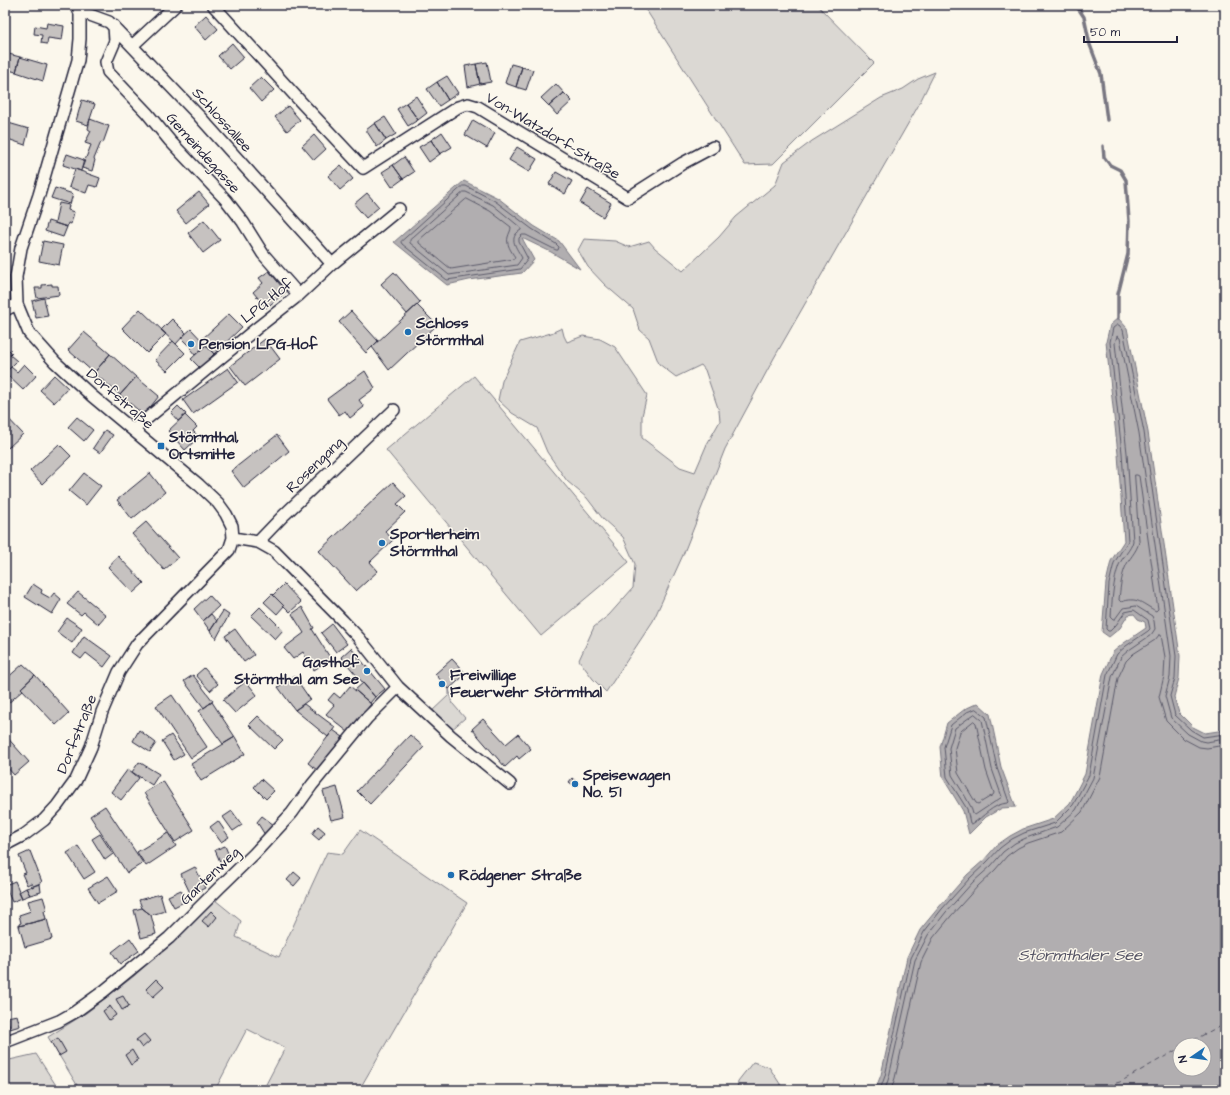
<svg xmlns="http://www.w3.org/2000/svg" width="1230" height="1095" font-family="'Architects Daughter',sans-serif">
<rect width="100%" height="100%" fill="#fbf7ec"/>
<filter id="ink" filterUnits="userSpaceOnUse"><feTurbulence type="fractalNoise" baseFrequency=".025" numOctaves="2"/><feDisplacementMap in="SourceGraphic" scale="8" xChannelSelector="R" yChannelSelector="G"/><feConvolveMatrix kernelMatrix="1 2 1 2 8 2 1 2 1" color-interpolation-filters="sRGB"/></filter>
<g filter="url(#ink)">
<!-- green -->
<path fill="#dbd8d3" stroke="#7e7d87" d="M643,5h174l57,58 -101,101 -28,1z
M935,72l-18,36 -143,250 -49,91 -42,106 -30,66 -47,71 -13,-13 -14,-19 15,-33 15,-12 24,-27 2,-24 -12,-27 -20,-18 -16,-21 -20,-17 -20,-29 -10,-24 -25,-15 -14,-13 4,-19 18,-39 31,-9 11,-5 2,8 3,6 16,-6 17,3 15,8 32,48 -5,21v22l38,29 15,5 12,-28 13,-23 -1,-10 -14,-41 -4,-5 -25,12 -17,-13 -10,-26 -9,-8 -7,-21 -28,-24 -17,-18 -10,-17 6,-11 31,2 14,6 20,-6 6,7 28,23 36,-34 17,-20 39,-32 9,-23 28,-21 69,-43 22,-9 15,-10z
M474,376l155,186 -88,74 -155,-186z
M449,689l4,15 12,14 -15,13 -19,-19 18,-17z
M360,830l107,73 -108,187h-96l22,-42 -38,-19 -32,61h-135l-32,-53 38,-24 48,-37 81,-76 26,21 -5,16 43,20 48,-105 16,2z
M36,1054l23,36h-54v-29z
M753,1062l16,5 15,23h-47l1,-9z"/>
<!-- water -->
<path fill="#b1aeb0" stroke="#787681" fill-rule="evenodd" d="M464,181l34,17 36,28 25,15 21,28 -29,-17 -29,-14 12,22 -12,13 -53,7 -22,5 -53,-43z
M1118,318l9,10 21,104 32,224 -1,22 -5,19 5,16 14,14 12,6 20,-3v360h-350l6,-15 26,-118 13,-27 19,-23 28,-32 17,-15 13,-15 13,-9 13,-7 30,-10 17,-16 15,-29 18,-100 10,-22 11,-9 22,-15 -1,-6 -7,-3 -4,-5 -6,1 -8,13 -11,9 -7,-5 4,-49 5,-22 13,-20 -6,-87 -12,-112 4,-17zM1180,1045h24v24h-24z
M978,703l12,11 11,53 15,40 -14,1 -16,9 -17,17 -6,-23 -20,-33 -3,-31 7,-24 18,-14z"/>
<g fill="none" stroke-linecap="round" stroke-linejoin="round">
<!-- shore -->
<path stroke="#5b5a6a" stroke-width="1" d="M463,186h3l29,15 37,28 24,15 3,3 -1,3h-2l-30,-15h-4l-3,3v4l9,17 -8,10 -73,11 -45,-36 -1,-2z
M464,192h2l27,13 28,23v2c-14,8 -4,18 1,28l-5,7 -68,10 -39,-32v-3z
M467,199l23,12 21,16c0,4 -2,6 -3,10 -2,7 3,14 7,20l-1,2 -63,10 -32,-26v-3l46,-40z
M1135,475h2l2,1 19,133 -2,2c-14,-7 -18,-15 -35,-9l-2,-2c1,-10 2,-22 6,-32 3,-9 12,-16 14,-26z
M976,709l10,8 11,51 12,34 -1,1c-16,1 -24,14 -36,21l-2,-1 -3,-14 -20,-32 -3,-30 7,-22 16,-13z
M975,714l7,6 10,49 10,28 -27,18 -2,-1 -2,-7 -6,-11 -13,-21 -3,-27 6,-20 15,-11z
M974,721l2,2 10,47 8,23 -1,2 -15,9 -2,-1 -18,-30 -3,-25 5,-16z
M880,1090l5,-14 26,-118 13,-26 18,-23 28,-31 17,-16 13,-14 12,-9 12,-6 31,-10 18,-18 16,-30 18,-100 10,-21 9,-8 22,-15 2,-2 -2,-9 -14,-10 -9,2 -9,13 -6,6h-2l-2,-2 3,-45 5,-21 14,-22 -6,-88 -12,-111 3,-14 4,-3h2l4,5 21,102 32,224 -1,22 -5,18 5,19 16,15 12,7 22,-3
M885,1090l4,-13 26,-117 13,-25 18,-23 27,-30 18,-16 12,-14 12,-9 11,-5 31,-11 19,-17 17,-32 19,-101 9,-20 8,-7 22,-15 4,-6 -1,-8 -2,-5 -16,-10 -13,2 -8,11h-2l-2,-2c1,-16 2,-36 8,-52 4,-9 12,-15 14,-24l-6,-88 -12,-110 2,-7 3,2 19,95 32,223 -1,21 -5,19 6,22 17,16 13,7 5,1 19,-3
M891,1090l4,-12 26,-116 12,-24 18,-22 27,-30 17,-16 12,-14 11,-8 10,-5 33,-11 21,-20 18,-35 18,-99 8,-17 7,-7 22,-14 4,-5h2l4,22 -1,19 -5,21 7,24 18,18 15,8 8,1 18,-3"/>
<!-- stream -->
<path stroke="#787681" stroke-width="3.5" d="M1076,5l8,12 6,28 11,29 6,46
M1103,146l1,11 6,8 10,5 6,10 3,41 -1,33 -10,40v24"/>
<!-- ferry -->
<path stroke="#545364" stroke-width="1" stroke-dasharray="5 4" stroke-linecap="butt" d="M1185,1045l40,-22
M1090,1090l30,-8 60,-34"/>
</g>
<!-- building -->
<path fill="#c6c2c0" stroke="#22223b" d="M206,15l12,14 -12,11 -12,-14z
M47,23l17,3 -2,14 -14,-2 -1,6 -6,-1 1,-8 -8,-1 1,-8 11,2z
M232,43l12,14 -14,12 -12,-13z
M5,53l15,4 -4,15 -11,-3z
M20,57l27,8 -4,16 -27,-9z
M487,62l4,20 -11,2 -4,-20z
M476,64l4,20 -12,3 -3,-21z
M511,64l11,3 -6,20 -11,-4z
M522,67l11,3 -7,20 -10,-3z
M447,76l11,17 -10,7 -11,-18z
M261,77l13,13 -13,12 -12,-14z
M437,82l11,18 -9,6 -12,-17z
M556,84l8,9 -15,13 -8,-8z
M564,93l8,8 -15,14 -8,-9z
M416,96l11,17 -9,7 -12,-17z
M82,100l13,4 -7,21 -12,-4z
M406,103l12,17 -10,6 -11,-17z
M288,106l12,14 -13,11 -12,-14z
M385,117l11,17 -10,6 -11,-17z
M90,119l19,7 -6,17 -2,-1 -7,17 1,1 -3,11 -10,-3 9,-23 -6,-2 6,-12 -3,-2z
M473,120l22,13 -8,15 -22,-13z
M5,122l24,7 -4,16 -20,-7z
M375,123l11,17 -9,7 -11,-17z
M442,132l10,15 -12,7 -9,-14z
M314,135l12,14 -12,11 -12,-14z
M431,140l9,14 -11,8 -10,-15z
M517,147l20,12 -8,13 -20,-12z
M67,154l17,6 -3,11 -18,-6z
M404,157l10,15 -11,7 -10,-14z
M341,165l12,14 -13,11 -12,-14z
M393,165l10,14 -11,8 -10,-15z
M75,169l25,9 -3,9 -8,-2 -3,8 -17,-6z
M556,172l16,9 -7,13 -16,-10z
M55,188l18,6 -3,10 -19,-6z
M588,189l23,14 -8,14 -23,-14z
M199,192l10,12 -23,19 -10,-12z
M367,193l12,14 -13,11 -12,-14z
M59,203l10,2 -1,5 6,2 -3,12 -3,-1 -1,4 -12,-4z
M204,220l16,20 -17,13 -15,-20z
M48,221l19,6 -4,10 -18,-6z
M43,241l20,4 -4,20 -20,-4z
M269,271l17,21 -20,16 -13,-16 10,-9 -4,-5z
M394,272l26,30 -13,12 -26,-30z
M52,284v2h6l1,9 -22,3 -2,-10h7v-3z
M44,298l4,18 -12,2 -4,-17z
M417,305l20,20 -48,45 -17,-23z
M140,309l26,25 -19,19 -25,-25z
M351,311l27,30 -12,12 -27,-31z
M229,314l13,13 -28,27 -13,-14z
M172,319l14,14 -10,11 -15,-14z
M191,329l15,16 -11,10 -4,-5 1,-1 -11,-11z
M84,332l26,22 -16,19 -26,-23z
M265,339l15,20 -35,27 -15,-20z
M173,341l12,12 -18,18 -12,-11z
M206,345l8,9 -14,14 -9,-9z
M5,347h1l6,6 -2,2 7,6 -12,12z
M110,354l26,23 -16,18 -26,-22z
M24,364l12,12 -13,14 -18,-17 6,-6 6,5z
M228,368l10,14 -45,32 -10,-14z
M365,371l10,17 -16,12 5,7 -14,11 -5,-7 -6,4 -12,-16z
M54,375l14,13 -14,15 -14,-13z
M136,377l23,19 -15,19 -24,-20z
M178,406l8,8 -8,7 -7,-8z
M5,415l18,19 -15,14 -3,-4z
M185,415l12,12 -4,4 6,6 -14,13 -17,-19z
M77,417l16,13 -9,11 -16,-14z
M105,430l8,5 -13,18 -7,-5z
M277,435l12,16 -45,37 -13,-17z
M59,444l12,12 -29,28 -12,-13z
M84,473l17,13 -15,19 -17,-14z
M150,473l15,19 -33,27 -15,-19z
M393,482l13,14 -9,8 8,8 -20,19 8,9 -23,22 8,9 -22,20 -37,-40z
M146,522l32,36 -14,12 -32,-36z
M118,556l26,27 -11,10 -25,-26z
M33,584l9,6 -1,3 9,5 4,-5 7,6 -9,15 -27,-17z
M284,584l17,18 -11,10 -17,-17z
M78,592l28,23 -8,9 -14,-12 -3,3 -14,-11z
M272,594l12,12 -7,8 -13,-12z
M209,595l10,11 -16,15 -9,-12z
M260,607l23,23 -8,9 -24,-23z
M302,607l12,21 -2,1 19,30 -17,11 -11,-18 -10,7 -9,-11 20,-15 -12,-19z
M223,611l6,4 -13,24 -6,-8z
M211,614l6,7 -7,10 -7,-10z
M67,618l15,10 -10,15 -15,-11z
M332,624l15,20 -11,8 -15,-19z
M235,629l19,26 -10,7 -19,-26z
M84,636l28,20 -8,11 -18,-14 -5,6 -8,-6z
M351,648l34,41 -10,8 -34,-40z
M452,659l14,15 -17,15 -14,-15z
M23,664l12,11 -14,13 2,2 -18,16v-26z
M204,668l14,16 -8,7 -14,-16z
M35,675l34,38 -13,12 -35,-37z
M193,675l20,26 -9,7 -20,-27z
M294,676l16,23 -15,11 -17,-23z
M246,681l11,14 -22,18 -12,-13z
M363,683l12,14 -5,6 -15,-13z
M350,686l21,18 -23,28 -22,-18 8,-9 -6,-5 6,-7 6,5z
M172,695l35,52 -16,11 -35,-52z
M212,702l23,35 -12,7 -24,-33z
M304,704l31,23 -7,10 -33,-27z
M258,716l25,24 -9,9 -25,-24z
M483,719l23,25 12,-10 13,15 -12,10 -2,-3 -12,11 -33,-38z
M139,730l17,13 -6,9 -17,-11z
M333,730l10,7 -26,33 -9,-7z
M5,735l24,27 -15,13 -9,-10z
M171,735l13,19 -10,6 -12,-19z
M410,735l14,12 -54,57 -13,-13z
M235,737l10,17 -44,27 -10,-17z
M139,762l20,12 -7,11 -20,-13z
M128,769l11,9 -18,22 -10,-8z
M572,778l7,6 -3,3 -7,-5z
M261,779l13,12 -8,8 -12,-12z
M163,781l31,49 -19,12 -31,-49z
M337,787l8,30 -14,3 -8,-29z
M105,806l38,57 -16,10 -37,-57z
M232,811l10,14 -9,6 -10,-14z
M262,816l12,9 -9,10 -8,-13z
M218,821l11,16 -8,5 -11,-15z
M318,826l7,6 -6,8 -7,-6z
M168,833l8,13 -30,20 -9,-14z
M100,834l13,20 -8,6 -13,-21z
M78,846l17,26 -11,7 -17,-26z
M225,846l6,14 -10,4 -6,-14z
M30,851l12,31 -10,5 -1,-4 -4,2 -5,-11 4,-1 -7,-17z
M195,867l10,21 -14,7 -10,-21z
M294,872l7,6 -7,8 -7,-6z
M108,876l10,15 -20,12 -10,-15z
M15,881l7,17 -10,4 -7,-17z
M40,884l1,8 -11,3 -4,-7z
M26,888l4,7 -8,3 -3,-6z
M181,890l5,11 -12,6 -6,-11z
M160,894l5,17 -14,4 -9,-7 -3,-8z
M43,897l4,13 -3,1 2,8 -27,7v-2l2,-1 -2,-8 12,-4 -3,-10z
M142,908l9,7 5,19 -15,4 -7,-28z
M211,911l6,6 -8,10 -7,-6z
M47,919l5,20 -27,8 -6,-21z
M130,938l9,13 -19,13 -8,-12z
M156,979l8,8 -11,10 -7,-8z
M123,996l6,10 -7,4 -6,-11z
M110,1006l6,9 -7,5 -6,-9z
M5,1007l4,18 -4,1z
M17,1015l3,11 -10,3 -3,-12z
M144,1034l6,7 -8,7 -6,-8z
M58,1038l8,14 -7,4 -8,-14z
M132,1050l6,10 -7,5 -6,-10z"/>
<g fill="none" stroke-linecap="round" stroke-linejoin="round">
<!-- minor casing -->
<g stroke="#22223b" stroke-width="14">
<path id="minor" d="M213,5l87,96 63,67 95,-61 10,-3 10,3 150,91 55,-35 30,-16
M79,11l30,11 90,94 133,148
M114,26l1,15 -9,21 2,10 39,41 23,28 56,59 17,22 20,32 36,41
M132,46l44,-41
M5,310l12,-6
M133,430l124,-102 42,-33 33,-31 67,-55
M233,538l25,4 16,9 69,70 16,17 39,49 53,49 59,48
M258,542l24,-25 112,-107
M5,845l19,-10 20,-15 13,-14 19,-26 15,-33 11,-35 17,-40 18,-28 92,-94 4,-12 -1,-12 -6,-12 -8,-11 -19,-18 -107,-89 -37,-34 -26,-29 -12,-29 -1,-27 5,-29 18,-53 39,-135 2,-21v-34
M5,1042l54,-21 16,-9 29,-21 65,-53 50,-50 35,-34 38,-41 20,-28 55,-67 31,-31"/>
</g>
<!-- minor -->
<use href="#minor" stroke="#fbf7ec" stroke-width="11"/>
</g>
</g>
<!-- markers -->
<g fill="#1f6fb2" stroke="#fbf7ec" stroke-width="1.5">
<circle cx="408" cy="332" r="4"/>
<circle cx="191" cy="344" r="4"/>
<rect x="157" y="442" width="8" height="8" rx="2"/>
<circle cx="382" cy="543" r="4"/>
<circle cx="367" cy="671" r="4"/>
<circle cx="442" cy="684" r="4"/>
<circle cx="575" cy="784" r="4"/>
<circle cx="451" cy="875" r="4"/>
</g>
<g text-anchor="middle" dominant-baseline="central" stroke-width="3" stroke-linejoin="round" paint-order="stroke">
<!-- street labels -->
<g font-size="15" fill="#22223b" stroke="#fbf7ec">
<text transform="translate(222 120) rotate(48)">Schlossallee</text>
<text transform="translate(553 136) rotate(31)">Von-Watzdorf-Straße</text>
<text transform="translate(203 153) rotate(48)">Gemeindegasse</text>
<text transform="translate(267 301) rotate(-39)">LPG-Hof</text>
<text transform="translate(120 399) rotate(41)">Dorfstraße</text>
<text transform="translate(315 465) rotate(-44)">Rosengang</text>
<text transform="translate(77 734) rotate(-68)">Dorfstraße</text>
<text transform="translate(210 876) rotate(-44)">Gartenweg</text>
</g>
<!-- poi labels -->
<g font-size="15" font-weight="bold" fill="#22223b" stroke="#fbf7ec" text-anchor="start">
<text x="416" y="323">Schloss<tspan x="416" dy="17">Störmthal</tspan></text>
<text x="199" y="344">Pension LPG-Hof</text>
<text x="169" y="437">Störmthal,<tspan x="169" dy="17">Ortsmitte</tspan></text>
<text x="390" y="534">Sportlerheim<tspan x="390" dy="17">Störmthal</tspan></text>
<text x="359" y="662" text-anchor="end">Gasthof<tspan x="359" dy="17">Störmthal am See</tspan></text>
<text x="450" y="675">Freiwillige<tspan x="450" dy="17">Feuerwehr Störmthal</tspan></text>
<text x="583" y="775">Speisewagen<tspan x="583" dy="17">No. 51</tspan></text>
<text x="459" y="875">Rödgener Straße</text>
</g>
<!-- water labels -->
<g font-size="16" font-style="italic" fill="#545364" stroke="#fbf7ec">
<text x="1080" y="955">Störmthaler See</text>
</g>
</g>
<!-- margin -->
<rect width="1230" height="1095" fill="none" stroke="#fbf7ec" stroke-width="20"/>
<rect x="10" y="10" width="1210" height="1075" fill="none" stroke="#22223b" stroke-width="1.5" filter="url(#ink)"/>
<!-- north arrow -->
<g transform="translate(1192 1057) rotate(257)"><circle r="19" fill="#fbf7ec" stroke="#a4a2a5"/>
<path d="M0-3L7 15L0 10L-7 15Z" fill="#1f6fb2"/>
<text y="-6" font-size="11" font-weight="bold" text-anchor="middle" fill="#22223b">N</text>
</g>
<!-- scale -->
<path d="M1084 36v6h93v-6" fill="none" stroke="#22223b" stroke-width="2"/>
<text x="1090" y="36" font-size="12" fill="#22223b" stroke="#fbf7ec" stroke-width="3" paint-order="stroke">50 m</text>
</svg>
